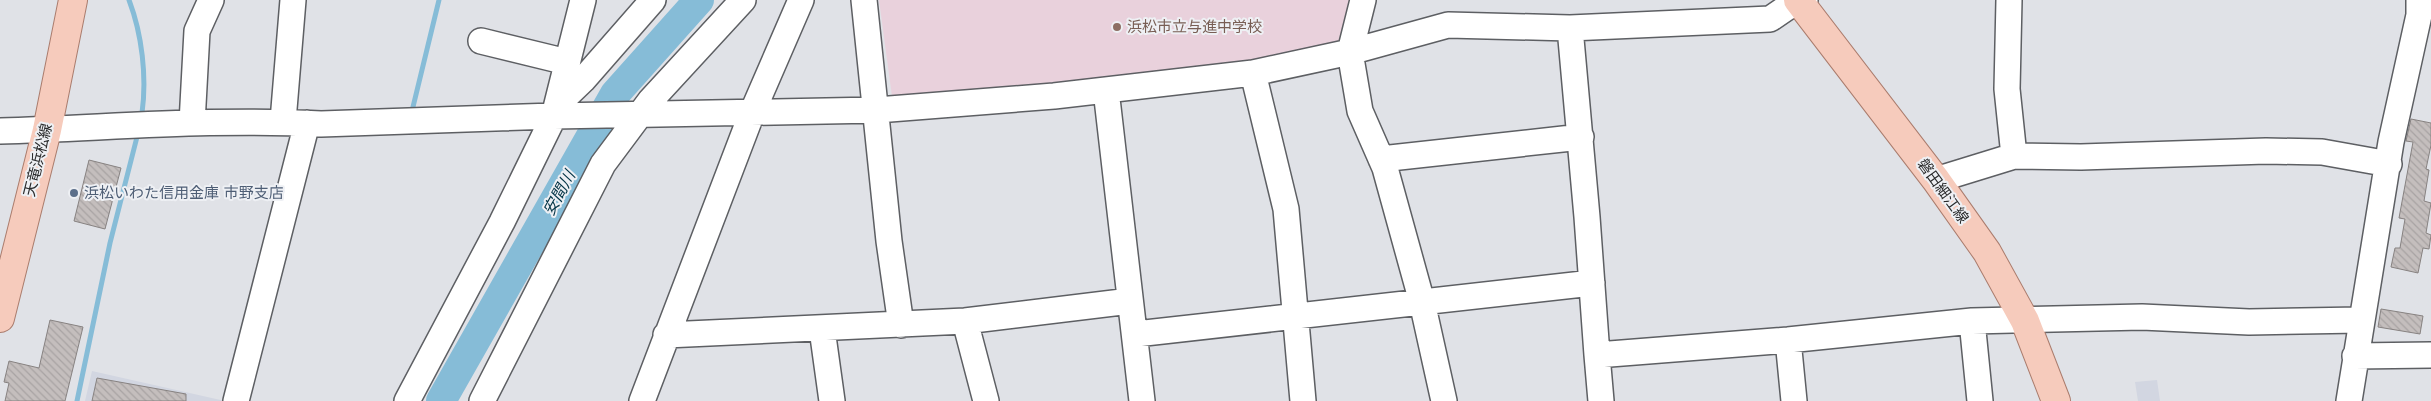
<svg xmlns="http://www.w3.org/2000/svg" width="2431" height="401" font-family="'DejaVu Sans','Noto Sans JP',sans-serif">
<defs>
<pattern id="building-back-hatch" width="6" height="6" patternUnits="userSpaceOnUse" patternTransform="scale(1.25)"><rect width="6" height="6" fill="#c4bebd"/><path d="M-1 5l2 2M0 0l6 6M5-1l2 2" fill="none" stroke="#a8a3a3"/></pattern>
</defs>
<rect width="100%" height="100%" fill="#e0e2e7"/>
<!-- built -->
<path fill="#d2d6e1" d="M92,371l133,30h-140z
M2157,380l3,21h-22l-3,-19z"/>
<!-- education -->
<path fill="#e9d1dc" d="M879,0h478l-13,55 -451,49z"/>
<g fill="none" stroke-linecap="round" stroke-linejoin="round">
<!-- stream -->
<path stroke="#86bcd7" stroke-width="5" d="M129,0c13,34 18,77 13,113
M412,111l27,-111
M77,401l33,-158 28,-110"/>
<!-- river -->
<path stroke="#86bcd7" stroke-width="30" d="M441,401l174,-307 84,-94"/>
</g>
<!-- building -->
<path fill="url(#building-back-hatch)" stroke="#878281" d="M2411,119l20,4v22l-5,24 3,1 -5,31 7,2 -5,30 5,2 -2,14 -6,-1 -5,25 -27,-6 4,-19h5l5,-29 -6,-1 14,-76 -7,-1z
M89,160l32,8 -16,61 -31,-8z
M2381,309l42,7 -3,18 -42,-7z
M50,320l33,7 -18,74h-60l4,-18 -5,-1 5,-21 30,7z
M97,378l89,16v7h-94z"/>
<g fill="none" stroke-linecap="round" stroke-linejoin="round">
<!-- minor casing -->
<g stroke="#5d5f63" stroke-width="28">
<path id="minor" d="M864,0l25,241 12,84
M1363,0l-13,52 10,59 25,57 37,134 22,99
M2009,0l-2,89 7,67
M1570,28l17,189 10,138
M481,41l86,21
M1253,73l33,136 17,192
M1106,90l36,311
M557,105l26,-25 70,-80
M283,121l10,-121
M192,123l5,-92 14,-31
M0,131c107,-3 214,-13 321,-7l233,-8 323,-6 177,-14 199,-23 97,-21 98,-27 122,3 200,-9 28,-19h7
M1381,159l200,-22
M1936,180l78,-24 67,1 185,-6 56,1 67,12
M965,321l21,80
M1972,321l8,80
M822,329l10,72
M1136,334l456,-51
M666,335l299,-14 165,-20
M1788,340l6,61
M2355,356l76,-1
M236,401l71,-278
M407,401l95,-179 52,-106 29,-116
M482,401l121,-237 47,-63 93,-101
M642,401l110,-288 49,-113
M1601,401l-4,-46 191,-15 184,-19 170,-4 107,5 111,-2
M2349,401l42,-259 28,-127v-15"/>
</g>
<!-- major casing -->
<g stroke="#aa7c6d" stroke-width="30">
<path id="major" d="M1798,0l138,180 51,72 38,69 31,80
M0,318l47,-188 26,-130"/>
</g>
<!-- minor -->
<use href="#minor" stroke="#fff" stroke-width="25"/>
<!-- major -->
<use href="#major" stroke="#f6cbbc" stroke-width="28"/>
</g>
<!-- markers -->
<circle fill="#8d6e63" stroke="#eef0f4" stroke-width="2" cx="1117" cy="27" r="5"/>
<circle fill="#5c6f8a" stroke="#eef0f4" stroke-width="2" cx="74" cy="193" r="5"/>
<g text-anchor="middle" dominant-baseline="central" stroke-width="4" stroke-linejoin="round" paint-order="stroke">
<!-- education labels -->
<g font-size="15" fill="#785e54" stroke="#eef0f4" text-anchor="start">
<text x="1127" y="27">浜松市立与進中学校</text>
</g>
<!-- street labels -->
<g font-size="15" fill="#292a2b" stroke="#eef0f4">
<text transform="translate(38 160) rotate(-76)">天竜浜松線</text>
<text transform="translate(1943 191) rotate(54)">磐田細江線</text>
</g>
<!-- service labels -->
<g font-size="15" fill="#4e5e75" stroke="#eef0f4" text-anchor="start">
<text x="84" y="193">浜松いわた信用金庫 市野支店</text>
</g>
<!-- water labels -->
<g font-size="16" font-style="italic" fill="#003244" stroke="#eef0f4">
<text transform="translate(559 193) rotate(-61)">安間川</text>
</g>
</g>
</svg>
